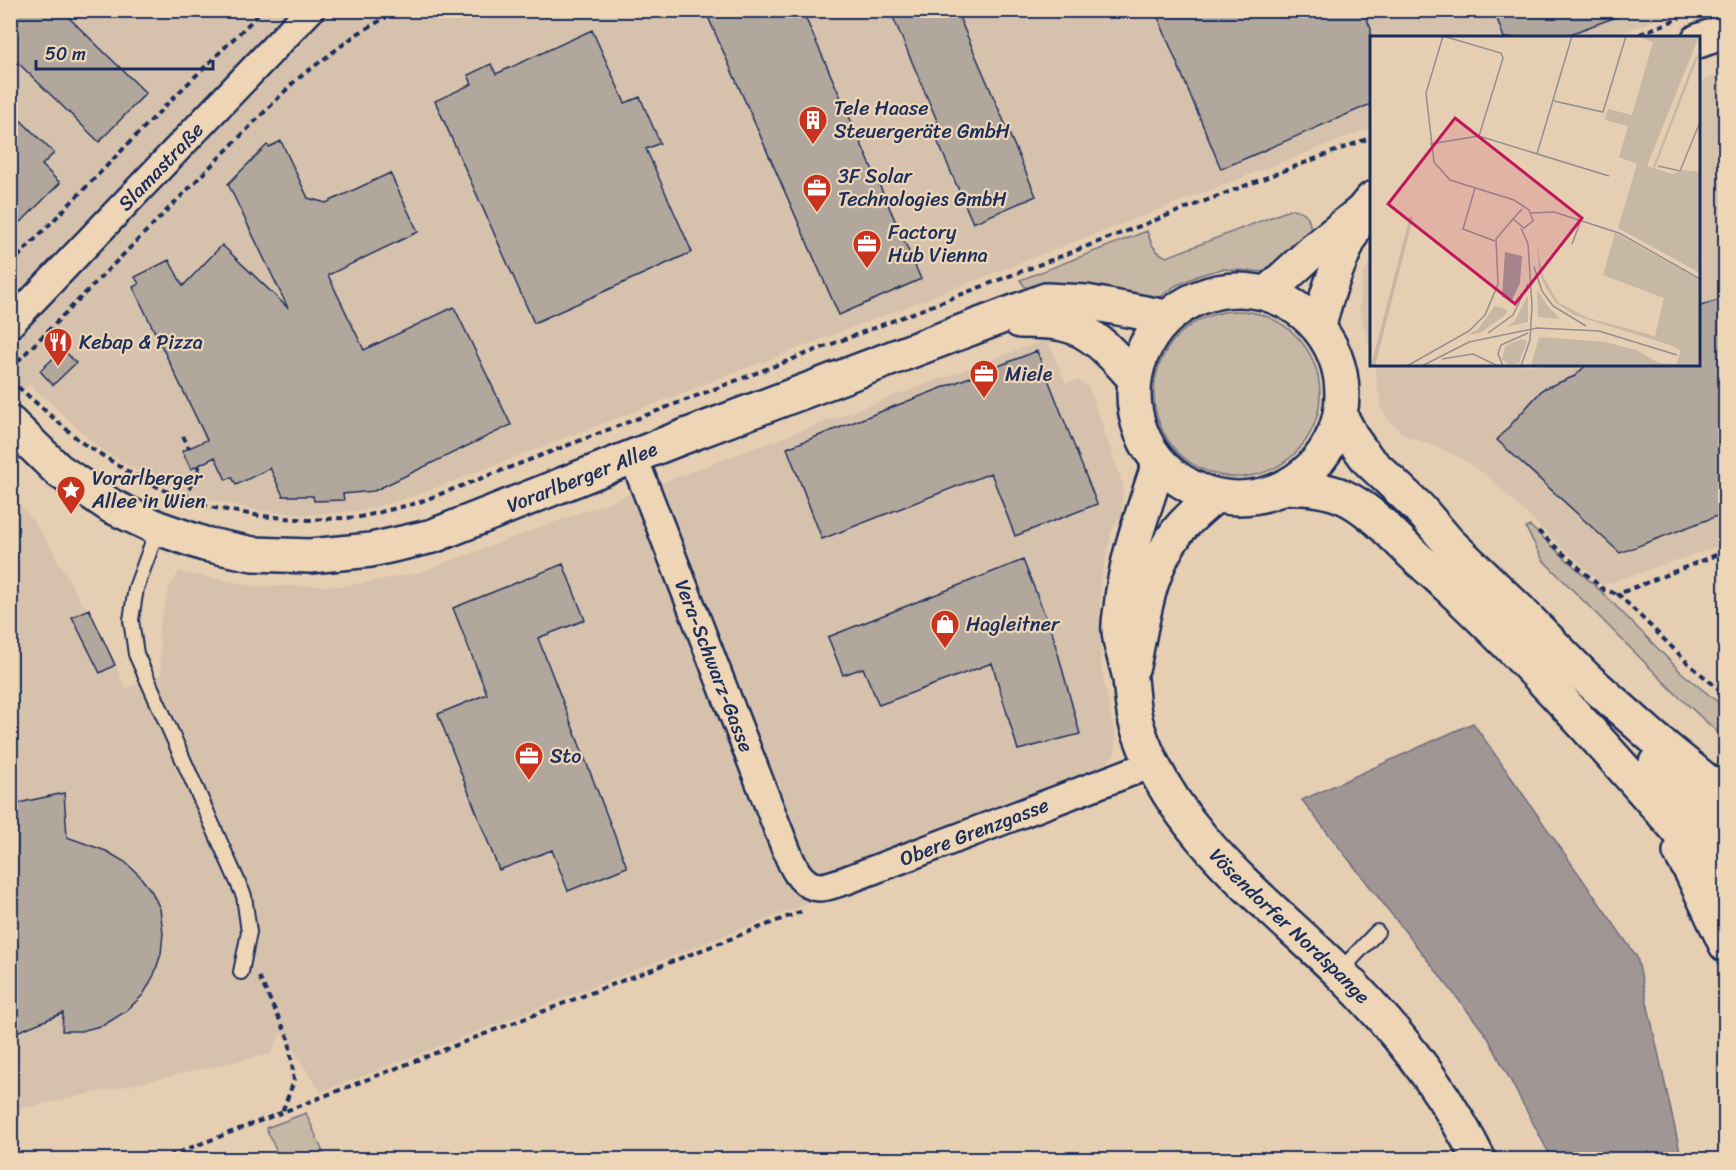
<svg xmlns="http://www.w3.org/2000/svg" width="1736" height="1170" font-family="Sriracha,sans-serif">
<rect width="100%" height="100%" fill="#e5ceb2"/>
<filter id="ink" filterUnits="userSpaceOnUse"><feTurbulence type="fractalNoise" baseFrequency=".0167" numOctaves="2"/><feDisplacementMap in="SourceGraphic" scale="12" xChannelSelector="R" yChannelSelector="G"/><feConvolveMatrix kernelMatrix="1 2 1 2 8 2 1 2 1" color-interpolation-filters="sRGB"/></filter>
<g filter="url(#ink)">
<!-- built -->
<path fill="#d6c2ac" d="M10,11h1670l-71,26 -237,1 -1,90 -954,367 -53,15 -54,5 -56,-5 -54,-13 -46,-16 -55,-33 -68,-63 -20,8z
M1725,72v472l-122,41 -120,-112 -16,-11 -21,-11 -43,-17 -12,-11 -10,-15 -7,-43 324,-1 1,-282z
M1371,259v95l-11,-43v-18l4,-19z
M1047,339l19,44 12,-3 11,7 34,98 -1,29 -10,16 -11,50 -2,48 3,46 13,60 1,17 -9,12 11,20 -797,309 -40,-60 -10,22 -260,57 -1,-619 35,45 36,65 7,7 38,79 35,-14 -2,-49 11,-39 9,-14 77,14h87l75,-13z"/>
<!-- green -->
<path fill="#c7b7a5" stroke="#717382" stroke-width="1.5" d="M1292,209c15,2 17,7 19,22l-32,35 -14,6 -43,-3 -22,6 -25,11 -13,10 -21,5 -108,-11 -7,-2 -6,-8 127,-49c4,13 7,21 20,26z
M1154 394a83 83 0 1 1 166 0a83 83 0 1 1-166 0Z
M1530,526l75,69 76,77 44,36v31l-49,-45 -133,-134 -17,-32z
M306,1113l20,46h-46l-14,-31z"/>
<!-- water -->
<path fill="#a09795" stroke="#6b6d7f" stroke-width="1.5" d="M1473,723l164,234 44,199 -5,3h-124l-65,-123 -185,-236z"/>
<!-- building -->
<path fill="#b2a79d" stroke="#1b2f5e" stroke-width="1.5" d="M10,10h51l85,83 -47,49 -89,-87z
M705,10h97l119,269 -82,36z
M890,10h66l80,186 -63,27 -42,-97 7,-3z
M1155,10h208l8,19v75l-150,65z
M1494,10h132l1,3 -68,25h-55z
M592,30l33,73 15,-6 20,46 -14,6 46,103 -158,71 -99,-222 37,-17 -4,-9 23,-11 5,10z
M10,110l44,43 -12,12 18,18 -39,39 -11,-10z
M281,141l27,57 18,5 64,-30 28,59 -90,43 36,75 90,-43 57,118 -137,66 -31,3 1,6 -30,1 -1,-5h-30l-13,-28 -34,17 -4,-8 -6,3 -11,-23 -24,12 -9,-18 25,-11 -74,-153 6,-3 -4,-7 34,-17 14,26 39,-41 66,63 -60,-124 39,-39 2,2z
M1718,300l7,6v207l-105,40 -123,-113 46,-51 32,-13 12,-12h111v-57z
M63,349l13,14 -23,22 -13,-14z
M1037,351l60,153 -82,32 -24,-63 -169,66 -35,-91z
M1023,560l30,75 27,99 -62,16 -26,-87 -113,42 -16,-37 -20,7 -15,-38z
M563,564l22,56 -47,18 89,229 -59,24 -16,-41 -53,20 -61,-156 49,-20 -34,-86z
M89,609l26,56 -15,8 -28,-56z
M64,793l3,44 39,14 19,11 14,13 13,17 8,17 3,24 -2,21 -7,21 -11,20 -18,17 -21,13 -23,6h-19l1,-18 -53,22v-227l13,-6z"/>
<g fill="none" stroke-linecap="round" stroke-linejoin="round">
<!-- service casing -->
<g stroke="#1b2f5e" stroke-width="18">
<path id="service" d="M158,528l-22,60 -5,32 5,34 108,242 5,36 -8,40
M1339,972l38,-40"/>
</g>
<!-- minor casing -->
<g stroke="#1b2f5e" stroke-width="32">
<g id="minor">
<path id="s1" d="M10,324l300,-314"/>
<path id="s2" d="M633,456l148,381c8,18 15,49 39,50 8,0 16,-4 24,-6l308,-117"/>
</g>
</g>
<!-- secondary casing -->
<g stroke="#1b2f5e" stroke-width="38">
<g id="secondary">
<path d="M1698,41l28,-10"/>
<circle cx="1238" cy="394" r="104"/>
<path d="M1267,293l48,-44 47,-38 10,-12"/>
<path d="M1020,321c14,0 29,0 43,3 30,6 52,33 71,54"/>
<path d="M1319,327c8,-39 24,-74 40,-110"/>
<path id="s3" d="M10,423l48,47 53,36 47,22 46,16 49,10 57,2 61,-6 62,-14 242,-96 371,-140 40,2 80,15"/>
<path id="s4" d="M1159,463c-15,48 -34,95 -38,145 -1,7 -3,15 -2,23 1,16 8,32 11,48 2,17 2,33 8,50 34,103 125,169 200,242 56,55 106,118 141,189"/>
<path d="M1133,666c10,-45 15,-98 45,-135 10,-13 24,-24 37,-35"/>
</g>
</g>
<!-- motorway casing -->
<g stroke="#1b2f5e" stroke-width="38">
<path id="motorway" d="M1340,415l14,26 14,19 51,48 30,35 70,67 67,68 70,62 70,57
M1286,487c20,1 40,2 58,10 28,13 50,40 73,61 112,99 210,214 309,327
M1656,763l70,76
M1680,852l11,19 35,74"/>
</g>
<!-- path -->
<path stroke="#1b2f5e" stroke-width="4" stroke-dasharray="6 4.5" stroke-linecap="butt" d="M1630,38l50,-20
M10,265l159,-163 94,-92
M10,369l286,-289 61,-46 42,-24
M10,380l71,62 51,32 42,21 41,13 46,8 48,4 51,-3 57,-14 955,-366
M183,436l6,12
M185,499l14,-31 -1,-3
M1538,531l66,59 14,4
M1726,551l-108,43 71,70 37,31
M259,977l30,62 5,42 -12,31
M159,1160l646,-250"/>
<!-- service -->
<use href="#service" stroke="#edd5b5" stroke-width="14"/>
<!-- minor -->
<use href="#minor" stroke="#edd5b5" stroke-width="27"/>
<!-- secondary -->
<use href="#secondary" stroke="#edd5b5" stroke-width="33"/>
<!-- motorway -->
<use href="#motorway" stroke="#edd5b5" stroke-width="33"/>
</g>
</g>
<!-- icons -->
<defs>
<g id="building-pin" transform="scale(1.5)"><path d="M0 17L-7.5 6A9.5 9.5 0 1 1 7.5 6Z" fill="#c8321e" stroke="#edd5b5"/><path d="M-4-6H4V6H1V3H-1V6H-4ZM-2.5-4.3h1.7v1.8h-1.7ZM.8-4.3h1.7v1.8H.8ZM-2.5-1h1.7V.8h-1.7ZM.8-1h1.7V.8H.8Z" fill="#fff"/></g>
<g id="office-pin" transform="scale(1.5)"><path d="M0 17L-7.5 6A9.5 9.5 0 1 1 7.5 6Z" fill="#c8321e" stroke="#edd5b5"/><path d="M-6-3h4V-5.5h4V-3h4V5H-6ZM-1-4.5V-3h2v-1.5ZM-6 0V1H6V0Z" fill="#fff"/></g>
<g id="restaurant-pin" transform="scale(1.5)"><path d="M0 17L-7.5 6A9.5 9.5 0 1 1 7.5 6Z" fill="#c8321e" stroke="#edd5b5"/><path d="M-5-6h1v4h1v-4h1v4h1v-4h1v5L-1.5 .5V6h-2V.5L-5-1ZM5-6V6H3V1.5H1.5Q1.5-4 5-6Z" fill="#fff"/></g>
<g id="sight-pin" transform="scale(1.5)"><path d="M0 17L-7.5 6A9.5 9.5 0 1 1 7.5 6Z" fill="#c8321e" stroke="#edd5b5"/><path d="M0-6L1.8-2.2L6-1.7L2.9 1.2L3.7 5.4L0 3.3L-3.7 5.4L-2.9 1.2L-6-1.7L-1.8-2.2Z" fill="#fff"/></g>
<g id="shop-pin" transform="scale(1.5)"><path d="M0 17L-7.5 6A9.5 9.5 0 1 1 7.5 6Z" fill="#c8321e" stroke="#edd5b5"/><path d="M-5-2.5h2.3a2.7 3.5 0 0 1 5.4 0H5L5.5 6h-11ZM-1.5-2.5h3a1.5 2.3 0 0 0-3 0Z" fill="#fff"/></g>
</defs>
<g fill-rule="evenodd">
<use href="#building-pin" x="813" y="120"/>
<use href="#office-pin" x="817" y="188"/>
<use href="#office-pin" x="867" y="244"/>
<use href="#restaurant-pin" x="58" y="342"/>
<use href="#office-pin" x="984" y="374"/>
<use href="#sight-pin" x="71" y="490"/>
<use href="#shop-pin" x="945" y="624"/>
<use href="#office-pin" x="529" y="756"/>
</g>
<g text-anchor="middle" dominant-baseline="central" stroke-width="4.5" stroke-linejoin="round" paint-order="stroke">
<!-- poi labels -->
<g font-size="20" fill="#1b2f5e" stroke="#edd5b5" text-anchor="start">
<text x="834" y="108">Tele Haase<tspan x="834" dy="23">Steuergeräte GmbH</tspan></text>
<text x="838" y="176">3F Solar<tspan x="838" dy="23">Technologies GmbH</tspan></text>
<text x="888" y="232">Factory<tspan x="888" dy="23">Hub Vienna</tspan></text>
<text x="79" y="342">Kebap &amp; Pizza</text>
<text x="1005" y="374">Miele</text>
<text x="92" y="478">Vorarlberger<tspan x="92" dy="23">Allee in Wien</tspan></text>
<text x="966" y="624">Hagleitner</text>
<text x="550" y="756">Sto</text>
</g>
<!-- street labels -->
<g font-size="20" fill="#1b2f5e" stroke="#edd5b5">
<text stroke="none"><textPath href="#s1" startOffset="218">Slamastraße</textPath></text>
<text stroke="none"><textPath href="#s3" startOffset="624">Vorarlberger Allee</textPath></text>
<text stroke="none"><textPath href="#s2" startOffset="225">Vera-Schwarz-Gasse</textPath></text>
<text stroke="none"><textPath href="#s2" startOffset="640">Obere Grenzgasse</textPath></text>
<text stroke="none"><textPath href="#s4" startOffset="525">Vösendorfer Nordspange</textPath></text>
</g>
</g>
<!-- overview -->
<g transform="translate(1370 36)">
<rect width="330" height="330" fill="#e5ceb2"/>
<path d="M266,0h63l-52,130 25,8 11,-4 17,2v101l-82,-45 19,-64 -18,-7 9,-31 -23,-6 3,-11 24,6 21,-73zM330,16l-45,116 -2,-1 41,-107zM40,180l3,2 -38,148h-4zM245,197l85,47 -2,86h-167l8,-29 66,5 31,8 23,13 17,1 5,-13 -11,-6 -96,-30 -18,-12 -11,-17 -6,-15 -2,-26 6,31 15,26 30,16 67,18 9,-38 -61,-23zM167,254l10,15 13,14 -22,-2zM158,259v27l-22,5 8,-5zM125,270l13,4 -4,6 -24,17 -12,2 10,-6zM152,303l5,2 -8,22 -9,2 -8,-5 3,-14z" fill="#c7b7a5"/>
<path d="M135,216l17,4 -2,27 -8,17 -10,-3z" fill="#a09795"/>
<path fill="none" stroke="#948e90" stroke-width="1.5" d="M73,0l58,17 2,5 -24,78M73,0l-17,57 8,69 16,18 64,20 15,10 4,11 -9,7 -11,-9 9,-10M184,65l49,11 23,-76M60,108l49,-8 130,40M167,118l35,-118M288,130l22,5 20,-49M105,152l-12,41 32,12M161,177l23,-1 65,21 81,46M202,208l9,-24M164,231l8,24 11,15 33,20M118,297l25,-18 15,-31M72,323l31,-5 25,12M37,330l62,-35 16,-16 13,-31 -2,-45 17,-20M52,330l47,-24 68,-14 62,3 78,24M133,330l-5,-12 3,-9 27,-12M151,330l9,-26 2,-34 -4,-62 -7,-16"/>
<path fill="#c2185b" fill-opacity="0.15" stroke="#c2185b" stroke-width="3" d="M85,82l127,100 -67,86 -127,-100z"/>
<rect width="330" height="330" fill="none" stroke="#1b2f5e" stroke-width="3"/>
</g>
<!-- margin -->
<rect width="1736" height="1170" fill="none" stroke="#edd5b5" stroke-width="36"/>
<rect x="18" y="18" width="1700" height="1134" fill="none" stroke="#1b2f5e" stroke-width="2" filter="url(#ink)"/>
<!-- scale -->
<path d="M36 60v9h177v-9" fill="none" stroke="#1b2f5e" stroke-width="3"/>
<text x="45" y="60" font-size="18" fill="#1b2f5e" stroke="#edd5b5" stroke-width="4.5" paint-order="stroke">50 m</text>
</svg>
